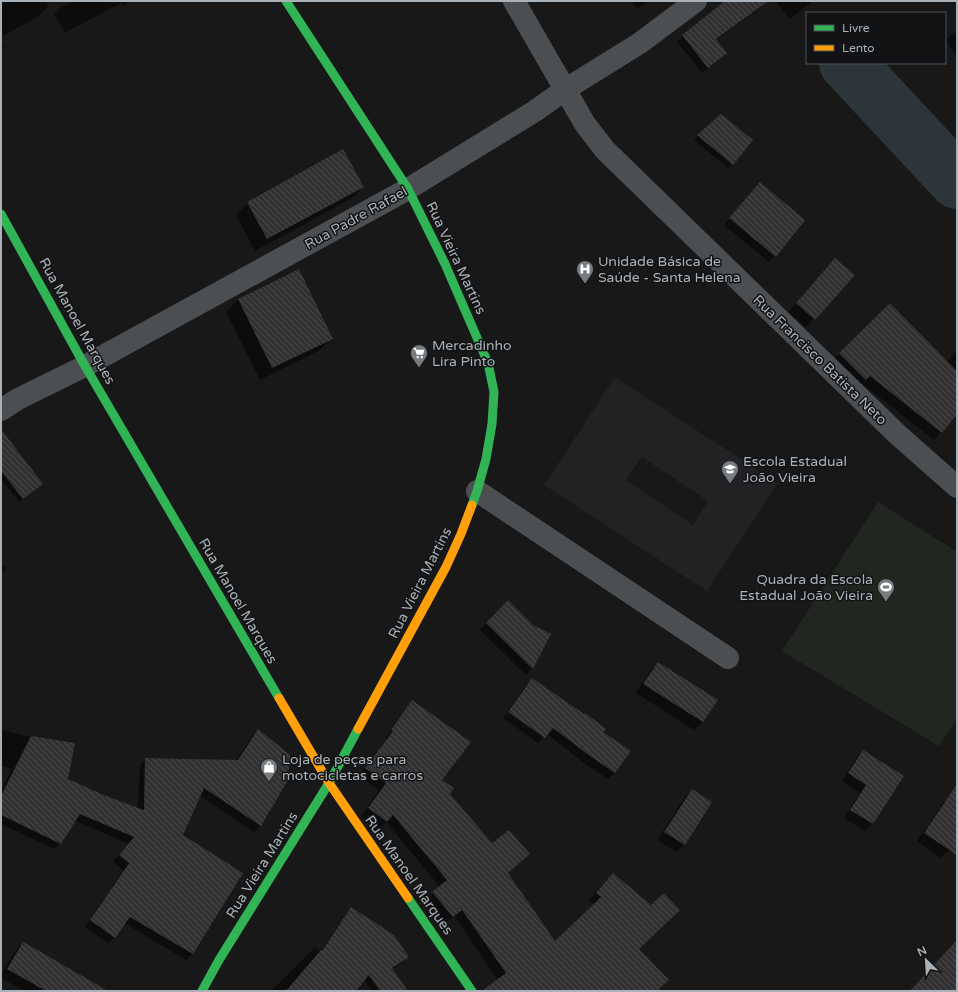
<svg xmlns="http://www.w3.org/2000/svg" width="958" height="992" font-family="'Varela Round',sans-serif">
<defs>
<pattern id="building-back-hatch" width="6" height="6" patternUnits="userSpaceOnUse"><rect width="6" height="6" fill="#313132"/><path d="M-1 5l2 2M0 0l6 6M5-1l2 2" fill="none" stroke="#4c4c4e"/></pattern>
</defs>
<rect width="100%" height="100%" fill="#181818"/>
<!-- built -->
<path fill="#222224" fill-rule="evenodd" d="M615,377l163,106 -71,108 -163,-106zM642,457l66,44 -15,24 -67,-45z"/>
<!-- grass -->
<path fill="#212720" d="M878,502l79,50v167l-18,27 -157,-95z"/>
<!-- shadow -->
<path fill="#0007" d="M1,1h44l3,5 -9,10 -38,21z
M73,1h58l-9,5 -1,-3 -56,30 -11,-19 7,-7z
M632,1h17l-12,8z
M728,1h40l-52,39 4,18 -18,15 -25,-31 6,-6z
M775,1h38l-23,18z
M957,31v28l-11,-20z
M1,40l3,6 -3,4z
M721,115l11,49 -4,4 -34,-28z
M760,183l15,73 -6,6 -45,-37z
M363,187l-12,12 -96,52 -19,-36 12,-12z
M827,267l26,8 -47,52 -18,-15z
M238,300l94,38 -12,12 -60,30 -34,-68z
M890,304l57,58 10,-14v64l-16,20 -7,8 -73,-57 -4,4 -25,-26z
M1,446l37,42 -19,14 -18,-23z
M1,563l6,5 -6,6z
M508,602l24,24 17,9 -17,33 -6,7 -46,-45z
M658,663l58,38 -14,21 -8,8 -58,-37 14,-22z
M533,679l51,36 18,17 28,19 -16,22 -6,6 -24,-16 -37,-29 -9,9 -35,-25 23,-33z
M412,702l28,78 8,14 44,51 37,9 -22,19 47,69 41,-37 -6,-5 17,-19 32,68 18,42h-170l12,-11 -44,-64 -9,7 -19,-23 14,-13 -54,-65 -7,7 -18,-13 18,-26 -20,-14 27,-37 -1,-1 20,-29z
M1,730l35,8 31,42 39,17 32,12 2,-44 6,-6 90,2 16,-25 7,-6 2,95 -7,7 -55,-37 -18,40 60,38 -49,81 -6,6 -62,-37 -9,14 -7,6 -23,-16 38,-57 -10,-9 16,-17 -54,-23 -15,22 -6,6 -53,-25v-33l11,-22 -11,-3z
M864,751l39,25 -31,48 -7,7 -21,-13 16,-25 -18,-12 14,-23z
M692,790l-8,54 -8,8 -19,-12 27,-42z
M952,794l5,3v41l-8,12 -8,8 -24,-17 27,-39z
M351,909l56,48 -5,5 -10,7 14,22h-35l-7,-11 -10,11h-83l44,-44 6,4 25,-37z
M23,943l83,48h-82l-23,-13v-3l14,-24z"/>
<g fill="none" stroke-linecap="round" stroke-linejoin="round">
<!-- river -->
<path stroke="#2c363a" stroke-width="56" d="M847,63l110,118"/>
</g>
<!-- building -->
<path fill="url(#building-back-hatch)" d="M725,1h43l-52,38 11,14 -19,15 -26,-33z
M721,114l32,26 -20,25 -36,-30z
M343,149l21,38 -97,52 -20,-37z
M760,182l45,38 -29,37 -47,-39z
M835,258l20,17 -40,45 -19,-17z
M299,269l34,70 -61,29 -34,-69z
M890,303l67,68v43l-15,19 -72,-57 -4,4 -27,-27z
M1,429l42,55 -20,15 -22,-28z
M508,600l25,25 18,9 -18,35 -47,-46z
M658,662l60,38 -15,22 -60,-38z
M532,678l52,36 1,-1 21,16 -3,3 28,19 -16,22 -25,-17 -37,-28 -8,10 -37,-26z
M412,700l59,42 -29,38 12,8 -4,6 42,49 17,-13 21,24 -22,19 47,68 46,-44 -5,-4 17,-20 38,32 13,-12 16,17 -41,39 30,31 -12,11h-173v-2l22,-16 -44,-63 -9,7 -21,-25 15,-12 -54,-65 -6,7 -19,-14 18,-25 -21,-15 28,-37 -2,-1z
M258,729l32,26 -2,25 -27,46 -57,-38 -21,47 60,38 -50,81 -63,-37 -15,21 -25,-18 39,-57 -10,-8 15,-18 -54,-23 -19,30 -60,-29v-19l30,-60 44,7 -7,36 38,17 38,14 1,-52 93,2z
M863,750l41,26 -31,48 -23,-14 16,-25 -18,-12z
M957,784v71l-33,-22z
M692,789l20,13 -27,43 -21,-13z
M351,907l43,28 15,22 -17,11 16,23h-28l-11,-16 -13,16h-70l35,-41 1,1z
M957,940v51h-47z
M23,942l23,13 62,36h-62l-39,-22z"/>
<g fill="none" stroke-linecap="round" stroke-linejoin="round">
<!-- street -->
<path stroke="#4c4f51" stroke-width="22" d="M514,1l71,123 20,26 292,284 60,53
M1,410l17,-11 67,-33 323,-177 127,-78 31,-22 74,-46 56,-42
M477,491l251,167"/>
<!-- fast -->
<path stroke="#30b455" stroke-width="9" d="M286,1l122,188 37,75 43,99 6,29 -2,32 -6,35 -9,32 -5,14
M1,214l84,152 194,332
M408,898l64,93
M202,991l17,-31 110,-177 29,-54"/>
<!-- slow -->
<path stroke="#ff9f0a" stroke-width="9" d="M279,698l50,85 79,115
M358,729l88,-162 15,-33 11,-29"/>
</g>
<!-- icons -->
<defs>
<g id="hospital-pin" transform="scale(0.9)"><path d="M0 17L-7.5 6A9.5 9.5 0 1 1 7.5 6Z" fill="#777c80" stroke="#121314"/><path d="M-5-5h3v3.5h4V-5h3V5h-3V1.5h-4V5h-3Z" fill="#fff"/></g>
<g id="supermarket-pin" transform="scale(0.9)"><path d="M0 17L-7.5 6A9.5 9.5 0 1 1 7.5 6Z" fill="#777c80" stroke="#121314"/><path d="M-6-5.5h2.5l.6 2H6L4.5 2H-2.5L-4.4-4H-6ZM-1.5 3.2a1.3 1.3 0 1 0 .1 0ZM3 3.2a1.3 1.3 0 1 0 .1 0Z" fill="#fff"/></g>
<g id="school-pin" transform="scale(0.9)"><path d="M0 17L-7.5 6A9.5 9.5 0 1 1 7.5 6Z" fill="#777c80" stroke="#121314"/><path d="M0-5L7-2L0 1L-7-2ZM-4 1L0 2.5L4 1V4Q0 6-4 4Z" fill="#fff"/></g>
<g id="stadium-pin" transform="scale(0.9)"><path d="M0 17L-7.5 6A9.5 9.5 0 1 1 7.5 6Z" fill="#777c80" stroke="#121314"/><path d="M0-5a6.5 5 0 1 0 0 10a6.5 5 0 1 0 0-10ZM-3.5-1.8h7v3.6h-7Z" fill="#fff"/></g>
<g id="shop-pin" transform="scale(0.9)"><path d="M0 17L-7.5 6A9.5 9.5 0 1 1 7.5 6Z" fill="#777c80" stroke="#121314"/><path d="M-5-2.5h2.3a2.7 3.5 0 0 1 5.4 0H5L5.5 6h-11ZM-1.5-2.5h3a1.5 2.3 0 0 0-3 0Z" fill="#fff"/></g>
</defs>
<g fill-rule="evenodd">
<use href="#hospital-pin" x="585" y="269"/>
<use href="#supermarket-pin" x="419" y="353"/>
<use href="#school-pin" x="730" y="469"/>
<use href="#stadium-pin" x="886" y="587"/>
<use href="#shop-pin" x="269" y="767"/>
</g>
<g text-anchor="middle" dominant-baseline="central" stroke-width="3" stroke-linejoin="round" paint-order="stroke">
<!-- street labels -->
<g font-size="14" fill="#aab2b8" stroke="#121314">
<text transform="translate(356 218) rotate(-29)">Rua Padre Rafael</text>
<text transform="translate(456 258) rotate(65)">Rua Vieira Martins</text>
<text transform="translate(77 321) rotate(61)">Rua Manoel Marques</text>
<text transform="translate(820 360) rotate(44)">Rua Francisco Batista Neto</text>
<text transform="translate(420 583) rotate(-63)">Rua Vieira Martins</text>
<text transform="translate(238 601) rotate(60)">Rua Manoel Marques</text>
<text transform="translate(262 865) rotate(-58)">Rua Vieira Martins</text>
<text transform="translate(409 875) rotate(55)">Rua Manoel Marques</text>
</g>
<!-- poi labels -->
<g font-size="14" fill="#aab2b8" stroke="#121314" text-anchor="start">
<text x="598" y="261">Unidade Básica de<tspan x="598" dy="16">Saúde - Santa Helena</tspan></text>
<text x="432" y="345">Mercadinho<tspan x="432" dy="16">Lira Pinto</tspan></text>
<text x="743" y="461">Escola Estadual<tspan x="743" dy="16">João Vieira</tspan></text>
<text x="873" y="579" text-anchor="end">Quadra da Escola<tspan x="873" dy="16">Estadual João Vieira</tspan></text>
<text x="282" y="759">Loja de peças para<tspan x="282" dy="16">motocicletas e carros</tspan></text>
</g>
</g>
<!-- border -->
<rect width="958" height="992" fill="none" stroke="#aab2b8" stroke-width="4"/>
<!-- legend -->
<rect x="806" y="12" width="140" height="52" fill="#121314" stroke="#4f5356"/>
<rect x="814" y="25" width="20" height="6" fill="#30b455" stroke="#4f5356"/>
<text x="842" y="32" font-size="12" fill="#aab2b8">Livre</text>
<rect x="814" y="45" width="20" height="6" fill="#ff9f0a" stroke="#4f5356"/>
<text x="842" y="52" font-size="12" fill="#aab2b8">Lento</text>
<!-- north arrow -->
<g transform="translate(926 960) rotate(335)" stroke="#121314" stroke-width="3" paint-order="stroke">
<path d="M0-3L7 15L0 10L-7 15Z" fill="#aab2b8"/>
<text y="-6" font-size="11" font-weight="bold" text-anchor="middle" fill="#aab2b8">N</text>
</g>
</svg>
